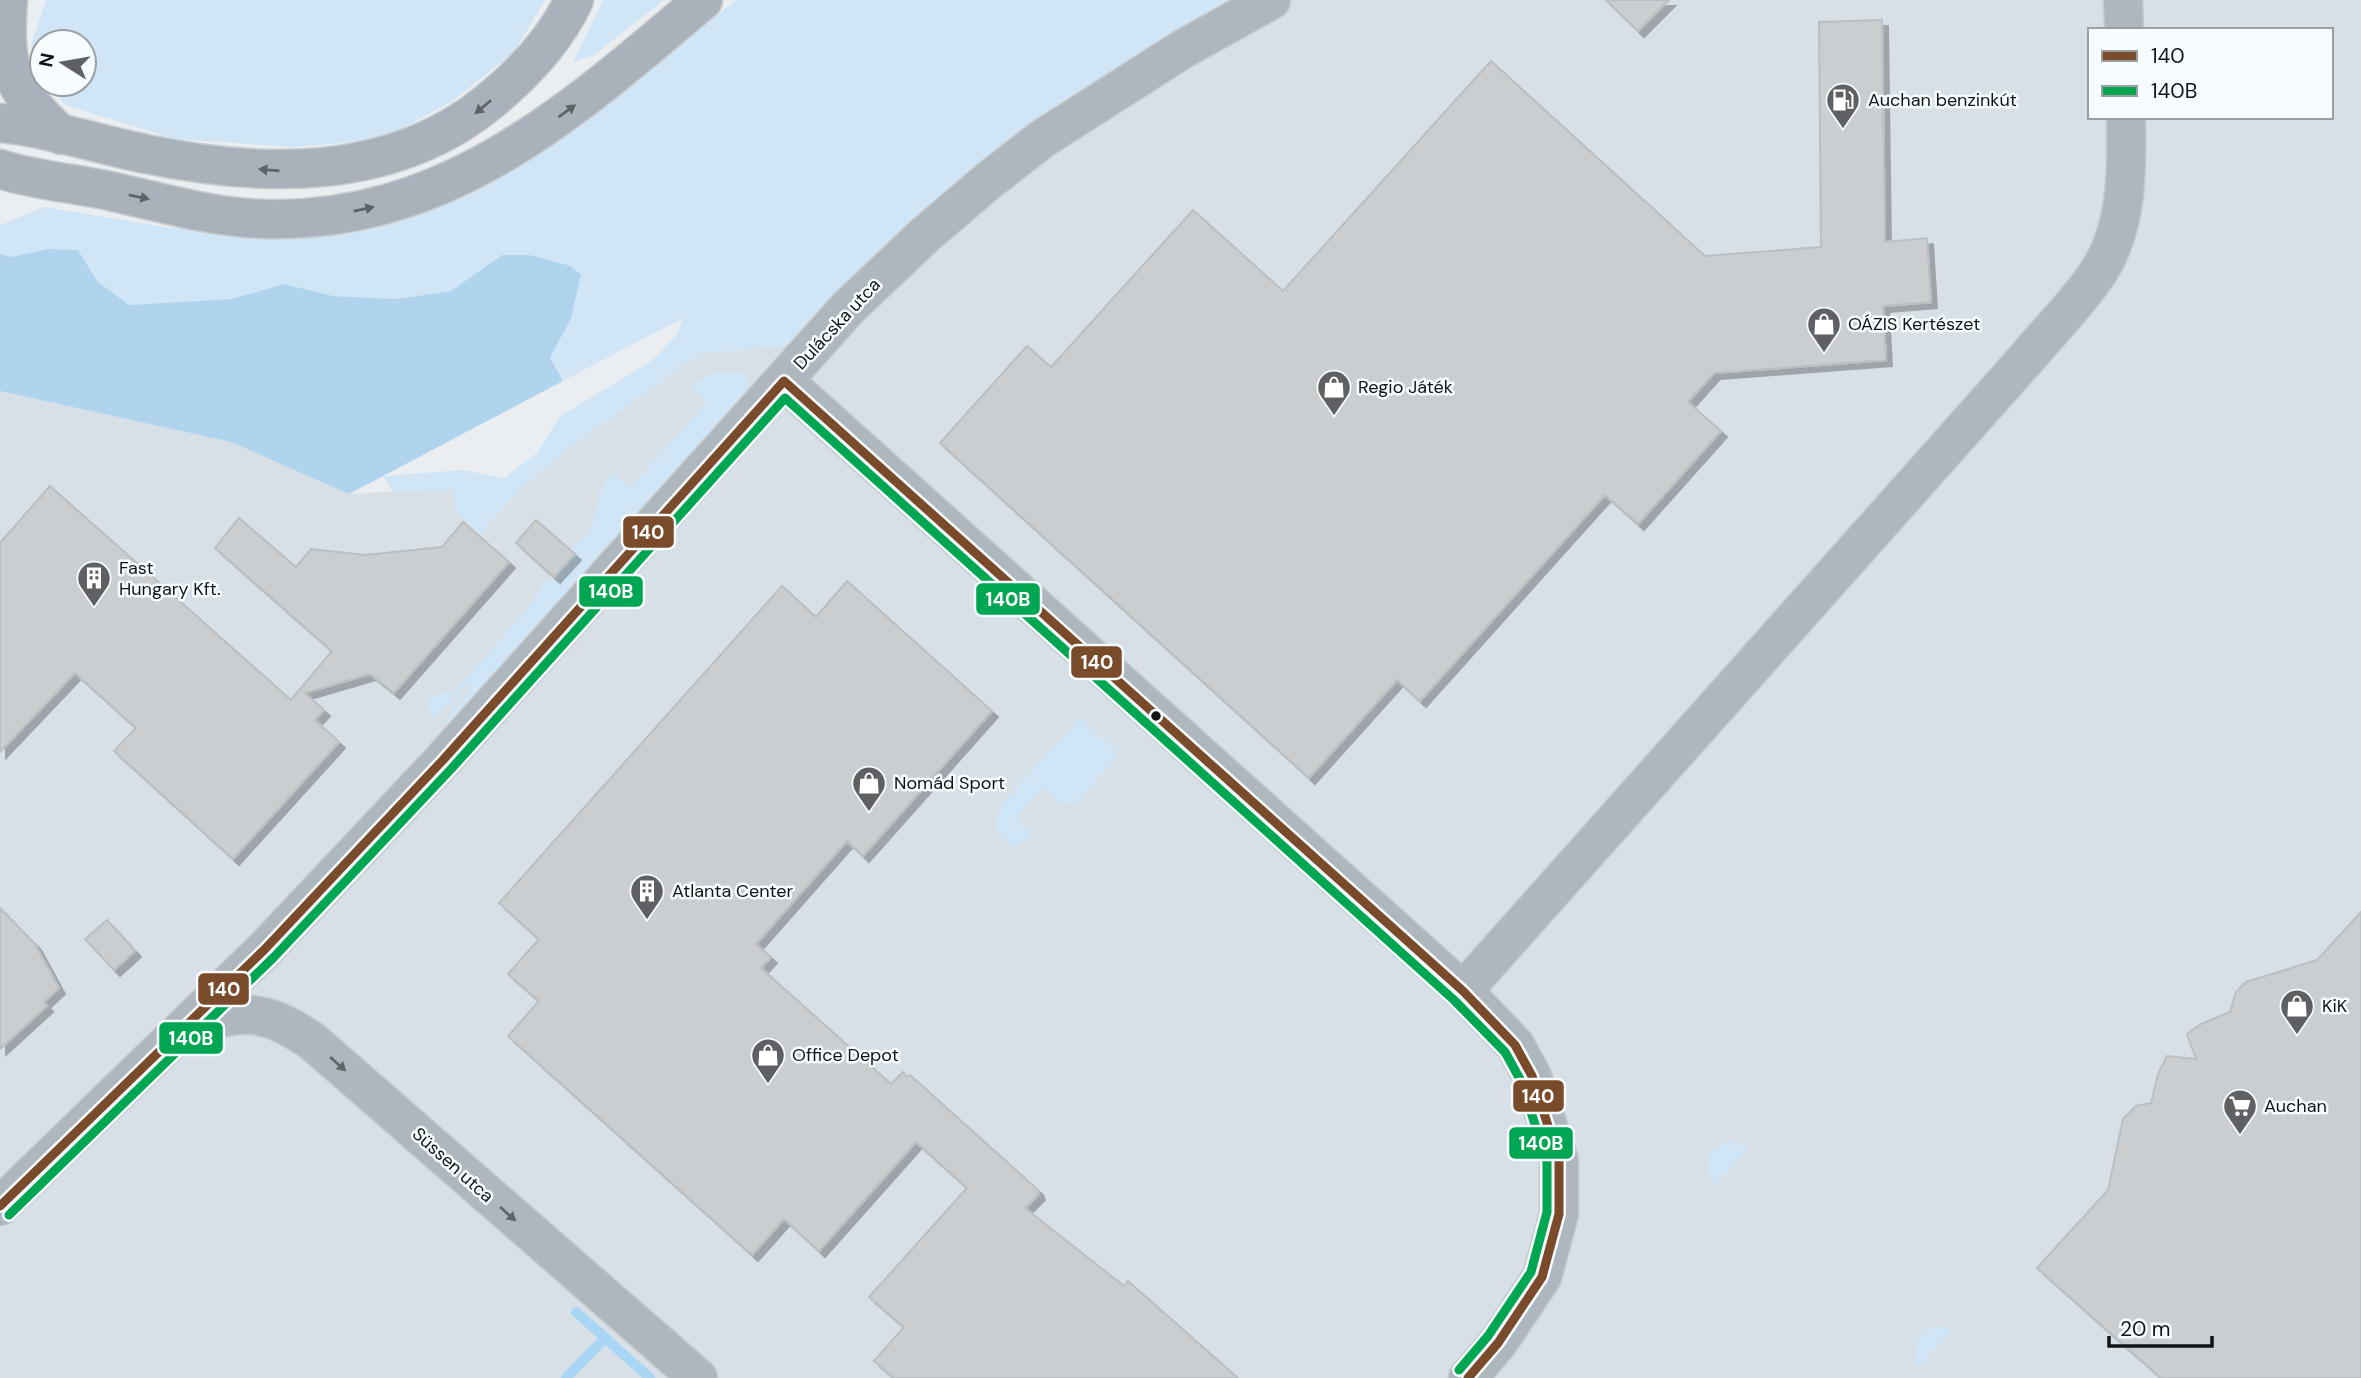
<svg xmlns="http://www.w3.org/2000/svg" width="2361" height="1378" font-family="'DM Sans',sans-serif">
<defs>
<filter id="shadow"><feDropShadow dx="6" dy="6" stdDeviation="0" flood-color="#0004"/></filter>
</defs>
<rect width="100%" height="100%" fill="#eaeef1"/>
<!-- built -->
<path fill="#d7e0e7" fill-rule="evenodd" d="M1236,0h1125v1378h-2361v-987l231,51 118,52 104,-6 27,46 41,-46 48,-40 131,-95 76,-5 19,-9 219,-201 67,-48zM2090,30h241v87h-241z"/>
<!-- green -->
<path fill="#d0e6f6" d="M46,0h499l-31,52 -63,50 -71,38 -86,7 -119,-8 -110,-34 -15,-21h34v-42h-42v31l-11,-28z
M603,0h61l-70,55 -21,7z
M736,0h500l-155,90 -67,48 -219,201 -19,9 -76,5 -131,95 -48,40 -41,46 -25,-23 -2,-22 -60,3 -10,-16 80,-6 41,8 34,-26 21,-35 94,-57 24,-26 6,-16 -120,63 -13,-23 21,-40 -69,-63 -51,36 -54,8 -64,-3 -49,-12 -52,15 -103,6 -32,-24 -19,-31 -30,-1 -37,8 -11,-3v-29l44,-18 121,20 117,12 114,-16 91,-39 173,-123z
M732,371l14,4 3,16 -294,328 -12,3 29,-34 -5,-4 -33,35 -6,-9 3,-13 11,-4 9,1 75,-83 20,-33 7,2 23,-26 -4,-5c7,-8 17,-17 21,-28 8,-20 2,-30 19,-48l19,14 76,-85 -16,-16 19,-12z
M1080,718l39,36 -42,48 -16,1 -18,-16 -27,32 16,16 -15,12 -6,-1 -16,-17 5,-23z
M1733,1141l15,7 -32,37c-11,-13 -11,-25 0,-38z
M1940,1326l12,4 -34,37c-10,-20 3,-35 22,-41z"/>
<!-- forest -->
<path fill="#b0d4ed" d="M48,249l30,1 19,31 32,24 103,-6 52,-15 49,12 64,3 54,-8 51,-36h27l42,11 10,9 -10,43 -21,40 13,23 -214,113 -118,-52 -231,-51v-137l11,3z"/>
<g fill="none" stroke-linecap="round" stroke-linejoin="round">
<!-- stream -->
<path stroke="#a8d6f4" stroke-width="10" d="M576,1312l74,66
M566,1378l39,-40"/>
</g>
<!-- building -->
<path fill="#cbced0" stroke="#bcbfc1" stroke-width="2" filter="url(#shadow)" d="M1606,0h63l-31,31z
M1882,20l3,222 42,-4 4,64 -48,4 3,54 -172,13 -26,29 33,29 -83,93 -33,-29 -185,206 -23,-21 -88,98 -369,-335 87,-97 24,21 142,-157 90,81 208,-230 214,195 116,-9 -2,-225z
M50,486l241,214 41,-49 -117,-103 24,-30 57,49 15,-18 54,6 77,-8 21,-25 46,40 -115,131 -24,-19 -65,19 19,17 -9,10 24,22 -106,117 -119,-108 22,-23 -61,-55 -75,79v-209z
M536,520l39,34 -21,23 -38,-34z
M847,581l145,130 -129,145 -16,-15 -91,103 15,13 -10,11 130,116 12,-12 4,5 3,-2 127,114 2,5 -14,14 99,78 4,-5 110,97h-344l-20,-17 30,-34 -35,-30 98,-109 -51,-46 -97,109 -35,-32 -32,36 -244,-219 31,-35 -31,-27 31,-35 -40,-36 283,-317 34,31z
M0,908l35,36 24,44 -15,14 3,4 -47,43z
M2361,912v466h-200l-124,-110 71,-78 15,-71 13,-13 15,-3 7,-29 9,-18 29,3 -9,-25 14,-10 29,-12 6,-20 10,-10 71,-22z
M107,920l28,31 -21,19 -29,-31z"/>
<g fill="none" stroke-linecap="round" stroke-linejoin="round">
<!-- street casing -->
<g stroke="#c8cbcd" stroke-width="41">
<path id="street" d="M2123,0l1,30
M784,381l679,610 52,54 17,31 27,84v54l-17,63 -44,66 -30,35
M1463,991l563,-632c24,-29 53,-57 73,-88 29,-45 28,-103 27,-154
M186,1028c56,-18 76,-21 126,13l386,337
M0,1206l265,-257 178,-189 405,-452 77,-73 62,-53 55,-43 141,-90 88,-49"/>
</g>
<!-- highway casing -->
<g stroke="#c8cbcd" stroke-width="41">
<path id="highway" d="M8,0c-5,70 3,87 53,135
M0,123c49,5 97,21 146,31 117,24 246,28 344,-53 34,-28 65,-60 84,-101
M0,169c36,12 77,14 114,23 49,11 101,26 151,27 182,5 308,-109 438,-219"/>
</g>
<!-- street -->
<use href="#street" stroke="#aeb7bd" stroke-width="38"/>
<!-- highway -->
<use href="#highway" stroke="#a9b2ba" stroke-width="38"/>
<!-- bus-1 casing -->
<g stroke="#f7fcff" stroke-width="14">
<path id="bus-1" d="M0,1206l265,-257 178,-189 341,-379 679,610 52,54 17,31 27,84v54l-17,63 -44,66 -30,35"/>
</g>
<!-- bus-2 casing -->
<g stroke="#f7fcff" stroke-width="14">
<path id="bus-2" d="M9,1215l265,-258 178,-189 333,-370 669,602 51,52 16,29 26,81v50l-16,60 -43,64 -29,34"/>
</g>
<!-- bus-1 -->
<use href="#bus-1" stroke="#7a4b2a" stroke-width="9"/>
<!-- bus-2 -->
<use href="#bus-2" stroke="#00a651" stroke-width="9"/>
</g>
<!-- one-way arrows -->
<defs><path id="oneway-solid" d="M-6-.8H1V-3.2L6.5 0L1 3.2V.8H-6Z" transform="scale(1.75)"/></defs>
<g fill="#5e6368">
<use href="#oneway-solid" transform="translate(483 107) rotate(140)"/>
<use href="#oneway-solid" transform="translate(567 111) rotate(-36)"/>
<use href="#oneway-solid" transform="translate(269 170) rotate(-175)"/>
<use href="#oneway-solid" transform="translate(139 197) rotate(12)"/>
<use href="#oneway-solid" transform="translate(364 209) rotate(-12)"/>
</g>
<g fill="#60666a">
<use href="#oneway-solid" transform="translate(338 1064) rotate(42)"/>
<use href="#oneway-solid" transform="translate(508 1214) rotate(42)"/>
</g>
<!-- icons -->
<defs>
<g id="fuel-pin" transform="scale(1.75)"><path d="M0 17L-7.5 6A9.5 9.5 0 1 1 7.5 6Z" fill="#5e6063" stroke="#f7fcff"/><path d="M-5.5-6h7V0h2V4h1.3V-2.5L3-4.5l.8-.8L6-3V5H2.5V1h-1V6h-7ZM-4.2-4.7v3.2H.2V-4.7Z" fill="#fff"/></g>
<g id="shop-pin" transform="scale(1.75)"><path d="M0 17L-7.5 6A9.5 9.5 0 1 1 7.5 6Z" fill="#5e6063" stroke="#f7fcff"/><path d="M-5-2.5h2.3a2.7 3.5 0 0 1 5.4 0H5L5.5 6h-11ZM-1.5-2.5h3a1.5 2.3 0 0 0-3 0Z" fill="#fff"/></g>
<g id="building-pin" transform="scale(1.75)"><path d="M0 17L-7.5 6A9.5 9.5 0 1 1 7.5 6Z" fill="#5e6063" stroke="#f7fcff"/><path d="M-4-6H4V6H1V3H-1V6H-4ZM-2.5-4.3h1.7v1.8h-1.7ZM.8-4.3h1.7v1.8H.8ZM-2.5-1h1.7V.8h-1.7ZM.8-1h1.7V.8H.8Z" fill="#fff"/></g>
<g id="supermarket-pin" transform="scale(1.75)"><path d="M0 17L-7.5 6A9.5 9.5 0 1 1 7.5 6Z" fill="#5e6063" stroke="#f7fcff"/><path d="M-6-5.5h2.5l.6 2H6L4.5 2H-2.5L-4.4-4H-6ZM-1.5 3.2a1.3 1.3 0 1 0 .1 0ZM3 3.2a1.3 1.3 0 1 0 .1 0Z" fill="#fff"/></g>
</defs>
<g fill-rule="evenodd">
<use href="#fuel-pin" x="1843" y="100"/>
<use href="#shop-pin" x="1824" y="324"/>
<use href="#shop-pin" x="1334" y="387"/>
<use href="#building-pin" x="94" y="578"/>
<use href="#shop-pin" x="869" y="783"/>
<use href="#building-pin" x="647" y="891"/>
<use href="#shop-pin" x="2297" y="1006"/>
<use href="#shop-pin" x="768" y="1055"/>
<use href="#supermarket-pin" x="2240" y="1106"/>
</g>
<!-- markers -->
<circle fill="#121416" stroke="#f7fcff" stroke-width="2.5" cx="1156" cy="716" r="6"/>
<g text-anchor="middle" dominant-baseline="central" stroke-width="5" stroke-linejoin="round" paint-order="stroke">
<!-- poi labels -->
<g font-size="18" fill="#121416" stroke="#f7fcff" text-anchor="start">
<text x="1868" y="100">Auchan benzinkút</text>
<text x="1848" y="324">OÁZIS Kertészet</text>
<text x="1358" y="387">Regio Játék</text>
<text x="119" y="568">Fast<tspan x="119" dy="21">Hungary Kft.</tspan></text>
<text x="894" y="783">Nomád Sport</text>
<text x="672" y="891">Atlanta Center</text>
<text x="2322" y="1006">KiK</text>
<text x="792" y="1055">Office Depot</text>
<text x="2264" y="1106">Auchan</text>
</g>
<!-- street labels -->
<g font-size="18" fill="#121416" stroke="#f7fcff">
<text transform="translate(837 324) rotate(-47)">Dulácska utca</text>
<text transform="translate(453 1165) rotate(42)">Süssen utca</text>
</g>
</g>
<g stroke="#f7fcff" stroke-width="2.5">
<rect x="622" y="515" width="53" height="34" rx="7" fill="#7a4b2a"/>
<rect x="578" y="575" width="66" height="33" rx="7" fill="#00a651"/>
<rect x="975" y="582" width="66" height="34" rx="7" fill="#00a651"/>
<rect x="1070" y="645" width="53" height="34" rx="7" fill="#7a4b2a"/>
<rect x="197" y="972" width="53" height="34" rx="7" fill="#7a4b2a"/>
<rect x="158" y="1021" width="66" height="34" rx="7" fill="#00a651"/>
<rect x="1512" y="1079" width="53" height="34" rx="7" fill="#7a4b2a"/>
<rect x="1508" y="1126" width="66" height="34" rx="7" fill="#00a651"/>
</g>
<g font-size="19" text-anchor="middle" font-weight="bold" fill="#fff">
<text x="648" y="539">140</text>
<text x="611" y="598">140B</text>
<text x="1008" y="606">140B</text>
<text x="1097" y="669">140</text>
<text x="224" y="996">140</text>
<text x="191" y="1045">140B</text>
<text x="1538" y="1103">140</text>
<text x="1541" y="1150">140B</text>
</g>
<!-- legend -->
<rect x="2088" y="28" width="245" height="91" fill="#f7fcff" stroke="#9b9fa2" stroke-width="2"/>
<rect x="2102" y="51" width="35" height="10" fill="#7a4b2a" stroke="#9b9fa2" stroke-width="2"/>
<text x="2151" y="63" font-size="21" fill="#121416">140</text>
<rect x="2102" y="86" width="35" height="10" fill="#00a651" stroke="#9b9fa2" stroke-width="2"/>
<text x="2151" y="98" font-size="21" fill="#121416">140B</text>
<!-- north arrow -->
<g transform="translate(63 63) rotate(281)"><circle r="33" fill="#f7fcff" stroke="#9b9fa2" stroke-width="2"/>
<path d="M0-5L12 26L0 18L-12 26Z" fill="#5e6063"/>
<text y="-10" font-size="19" font-weight="bold" text-anchor="middle" fill="#121416">N</text>
</g>
<!-- scale -->
<path d="M2109 1336v10h103v-10" fill="none" stroke="#121416" stroke-width="3.5"/>
<text x="2120" y="1336" font-size="21" fill="#121416" stroke="#f7fcff" stroke-width="5" paint-order="stroke">20 m</text>
</svg>
